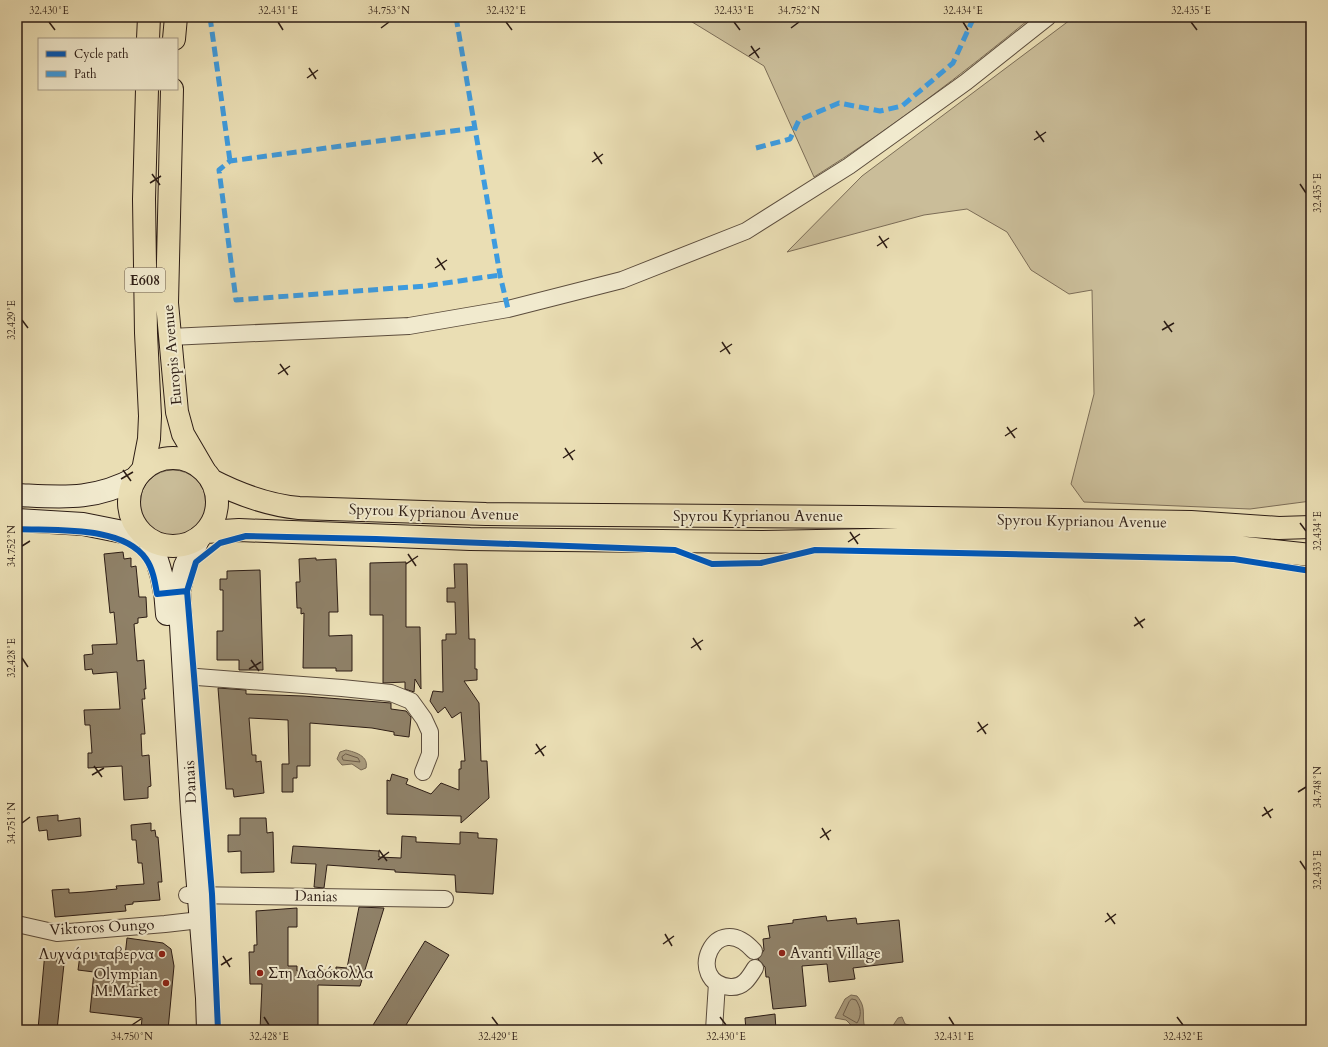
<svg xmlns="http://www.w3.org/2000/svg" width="1328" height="1047" font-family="Cardo,serif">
<rect width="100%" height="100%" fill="#eadeb4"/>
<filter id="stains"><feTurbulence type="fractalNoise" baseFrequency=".005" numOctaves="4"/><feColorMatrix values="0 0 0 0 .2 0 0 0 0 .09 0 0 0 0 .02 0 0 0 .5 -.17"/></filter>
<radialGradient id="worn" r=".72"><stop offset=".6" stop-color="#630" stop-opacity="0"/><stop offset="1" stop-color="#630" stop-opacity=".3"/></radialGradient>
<!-- green -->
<path fill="#cabd99" stroke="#7c6d57" d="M684,17h348c-70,57 -141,112 -218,160l-50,-111z
M1074,17h237v484l-61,8 -166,-7 -13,-18 23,-90 -2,-104 -23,4 -38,-24 -24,-38 -40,-23 -43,6 -137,37 75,-76z
M140 503a33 33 0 1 1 66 0a33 33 0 1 1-66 0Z"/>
<!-- water -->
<path fill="#aa9c7e" stroke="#786954" d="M346,750c9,2 23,6 20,18l-5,2 -9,-6 -10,1 -5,-6 3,-7z
M851,995l6,1c11,13 3,21 9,34h-10l-10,-10 -11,-2 10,-19z
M902,1017l3,7 8,2 -1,4h-22l8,-12z"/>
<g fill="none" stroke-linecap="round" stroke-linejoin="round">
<!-- shore -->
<path stroke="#6c5c4a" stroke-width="1" d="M346,754l12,4 2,4 -17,-2 -1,-3z
M852,999l4,1c5,8 6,15 1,23l-14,-8 6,-13z"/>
</g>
<!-- building -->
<path fill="#8f8168" stroke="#2d1d15" d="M123,552l1,7 7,-1v9l5,-1 3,31h7l1,20 -9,1v5l-4,1 3,37 7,-1 2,29h-2l1,10h-3l3,35h-4l1,22 7,-1 2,31 -3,1v11l-24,2 -2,-34 -34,2v-15h4l-2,-28h-5l-1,-15 36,-1 -3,-37 -24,2 -1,-5 -7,1 -1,-15 9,-1 -1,-9 25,-1 -3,-32 -4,1 -6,-59z
M316,558v2l20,-1 2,53h-9v24l23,-1v36h-16v-3h-33l1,-55 -3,1v-6h-4l-1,-26h4l-1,-23z
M406,562v65h14l1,62 -6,-10 -1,13 -9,-3v-7l-22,1v-68h-13v-52z
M454,564h13l2,75h6v30h2v11l-13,1 15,22 2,58h6l2,37 -28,25v-7l-74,-2v-34l3,1 2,-7 16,5 -2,5 25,10 10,-11 18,7v-21h2v-8h4l-4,-49 -9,6 -7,-11 -7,6 -8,-12 3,-10 10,1 -1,-52h4v-6h10l-1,-32h-8v-14h8z
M260,570l3,100h-24v-10h-22v-29h6v-41h-3v-11h7v-8z
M218,688l28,2v4l57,2 88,7v6l15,2 5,6 -2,20 -15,-2v-3l-22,-4 -62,-5v43h-13v12h-4v14h-11v-28h7l-1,-44 -39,-2 3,37h4v7l5,-1 3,32 -30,4 -1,-8h-7z
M58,815v6l22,-3 1,18 -33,4 -1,-10 -8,1 -2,-14z
M240,818h26l1,15 6,-1 1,40 -33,1v-22l-13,1v-17h12z
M151,823v8l4,-1 1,7h2l4,45h-4l2,18 -27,2v2l-8,1 1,6 -71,6 -3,-27 17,-1v4l16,-1 32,-3 -1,-3 28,-2 -2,-21h-4l-2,-23h-4l-1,-15z
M460,832l18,1v5l19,1 -4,55 -37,-2 -1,-17 -60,-3v-2l-68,-5 -3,23 -10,-1 2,-23 -25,-1 2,-17 86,5v6l22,1 1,-22 14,1v5l44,2z
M359,907l25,1 -24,78 -42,-1v45h-58l2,-46h-12l-1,-32h5v-7h3l-1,-34 41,-3v19h-9v39h9v5l39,-1v-3l11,1z
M826,916l1,5 29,-3 1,6 42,-4 4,42 -50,6 2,11 -26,3 -2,-18 -25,2 4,40 -33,3 -4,-32h-3l-1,-10 -7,-8 6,-9 -1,-11 7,-1 -2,-12 25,-3v-3z
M127,938l36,5 8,6 3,17 -6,64h-27l1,-12 -52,-6 4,-40 -16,-2 2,-15h7v-3l38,4z
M425,941l24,14 -43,70v5h-36z
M45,952l12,1v11h7l-7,66 -19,-1z
M775,1014l1,16h-30l-1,-12z"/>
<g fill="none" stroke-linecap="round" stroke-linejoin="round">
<!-- street casing -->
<g stroke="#5c4d3d" stroke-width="18">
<path id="street" d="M170,337l239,-11 99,-17 114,-29 124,-49 103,-65 117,-84 82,-65
M184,676l158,12 49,5 20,8 13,18 6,13v22l-7,18
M187,895l258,4
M17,924l40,9 108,-9 35,-4
M754,951c-40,-45 -70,32 -24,36 13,1 19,-9 25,-19
M714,1030l3,-47"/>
</g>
<!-- secondary casing -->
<g stroke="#2d1d15" stroke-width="24">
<path id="secondary" d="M17,495c45,2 77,6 119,-17
M17,520l66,4 60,12
M199,538l-14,28 -6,25 13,220 15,187 1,32
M149,540c11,24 17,48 18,74"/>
</g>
<!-- primary casing -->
<g stroke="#2d1d15" stroke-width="24">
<path id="primary" d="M129 502a44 44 0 1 1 88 0a44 44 0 1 1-88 0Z
M211,480c29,15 56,25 88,28l187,6 378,3 327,5 88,6 32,-1
M206,532l33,-2 231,9 293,3 162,-3 284,5 102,11"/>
</g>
<!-- highway casing -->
<g stroke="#2d1d15" stroke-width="24">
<path id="highway" d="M148,39l1,-22
M174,39l2,-22
M172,89l-5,214 10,109 6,22 21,36
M143,470l6,-31 1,-23 -4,-83 -2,-134 3,-110"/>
</g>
<!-- street -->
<use href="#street" stroke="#f1eace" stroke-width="16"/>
<!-- secondary -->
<use href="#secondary" stroke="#f1eace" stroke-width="22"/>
<!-- primary -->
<use href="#primary" stroke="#eadeb4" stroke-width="22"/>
<!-- highway -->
<use href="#highway" stroke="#eadeb4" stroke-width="22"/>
<!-- quiet -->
<path stroke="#3d9bdf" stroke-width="5" stroke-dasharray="10 5" stroke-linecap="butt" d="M210,17l20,144
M456,17l44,258 8,34
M1308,17l3,28
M475,128l-245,33 -11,9 17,130 189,-14 75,-11
M756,148l34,-9 9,-19 40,-17 41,8 22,-5 51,-43 21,-46"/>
<!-- cycleway casing -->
<g stroke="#f1eace" stroke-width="8">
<path id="cycleway" d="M17,529c37,2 106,-4 129,30 7,10 9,23 11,35l30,-3
M218,1030l-6,-136 -25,-303 9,-29 24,-19 26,-7 130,3 299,11 37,14 49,-1 54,-13 419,9 77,12"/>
</g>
<!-- cycleway -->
<use href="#cycleway" stroke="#0057b8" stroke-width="6"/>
</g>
<!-- ticks -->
<path fill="none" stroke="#2d1d15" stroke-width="1.5" d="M49,22l6,8M278,22l5,8M506,22l6,8M734,22l6,8M963,22l5,8M1191,22l6,8M381,28l8,-6M791,28l8,-6M751,46l8,12M749,56l11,-8M309,68l7,11M307,78l11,-8M1036,131l8,11M1034,140l12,-8M594,152l8,12M592,162l11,-8M152,174l8,11M150,183l11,-7M1300,184l6,9M879,236l8,12M877,246l12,-8M437,258l8,12M435,268l12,-8M22,320l6,8M1164,321l8,11M1162,330l12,-7M722,342l8,12M720,352l12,-8M280,364l8,11M278,374l12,-8M1007,427l8,11M1005,436l12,-8M565,448l8,12M563,458l12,-8M123,470l8,11M121,479l12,-7M1300,523l6,8M850,532l8,12M848,542l12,-8M22,546l8,-5M408,554l8,12M406,564l12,-8M1135,617l8,11M1134,626l11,-7M693,638l8,12M691,648l12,-8M22,658l6,9M251,660l8,11M249,669l12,-7M978,722l8,12M977,732l11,-8M536,744l8,12M535,754l11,-8M94,766l8,11M92,775l12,-7M1298,792l8,-5M1264,807l7,11M1262,816l11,-7M22,823l8,-6M822,828l7,12M820,838l11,-8M379,850l8,11M378,860l11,-8M1300,861l6,9M1107,913l8,11M1105,922l11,-8M665,934l7,12M663,944l11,-8M223,956l7,11M221,965l11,-7M264,1017l5,8M492,1017l6,8M720,1017l6,8M949,1017l5,8M1177,1017l6,8M132,1025l9,-6"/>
<!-- markers -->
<g fill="#8f2418" stroke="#f1eace" stroke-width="1.5">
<circle cx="782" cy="953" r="4"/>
<circle cx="162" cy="954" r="4"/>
<circle cx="260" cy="973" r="4"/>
<circle cx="166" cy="983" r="4"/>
</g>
<g text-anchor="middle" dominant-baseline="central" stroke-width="4" stroke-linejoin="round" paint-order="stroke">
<!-- shield labels -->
<rect fill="#f1eace" stroke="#685a4c" stroke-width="1" x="125" y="268" width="40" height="24" rx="3"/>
<g font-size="14" font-weight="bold" fill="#2d1d15">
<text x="145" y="280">E608</text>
</g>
<!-- street labels -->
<g font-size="15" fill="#2d1d15" stroke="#f1eace">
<text transform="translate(172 355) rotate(-95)">Europis Avenue</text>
<text transform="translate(434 512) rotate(2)">Spyrou Kyprianou Avenue</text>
<text x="758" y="516">Spyrou Kyprianou Avenue</text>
<text transform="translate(1082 521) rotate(1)">Spyrou Kyprianou Avenue</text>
<text transform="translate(190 782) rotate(-93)">Danais</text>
<text transform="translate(316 896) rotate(1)">Danias</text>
<text transform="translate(102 927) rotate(-3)">Viktoros Oungo</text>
</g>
<!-- poi labels -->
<g font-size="15" fill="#2d1d15" stroke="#f1eace" text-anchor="start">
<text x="790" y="953">Avanti Village</text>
<text x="154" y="954" text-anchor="end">Λυχνάρι ταβερνα</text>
<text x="268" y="973">Στη Λαδόκολλα</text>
<text x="158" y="974" text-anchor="end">Olympian<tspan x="158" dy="17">M.Market</tspan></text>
</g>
</g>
<!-- margin -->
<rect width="1328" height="1047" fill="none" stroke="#eadeb4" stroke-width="44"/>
<!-- legend -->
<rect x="38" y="38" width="140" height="52" fill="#f1eace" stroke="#a39884"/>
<rect x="46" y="51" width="20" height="6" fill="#0057b8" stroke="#a39884"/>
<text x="74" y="58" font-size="12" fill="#2d1d15">Cycle path</text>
<rect x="46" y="71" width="20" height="6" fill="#3d9bdf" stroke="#a39884"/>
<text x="74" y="78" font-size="12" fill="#2d1d15">Path</text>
<rect x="22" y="22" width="1284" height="1003" fill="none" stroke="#2d1d15" stroke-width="1.5"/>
<g font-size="10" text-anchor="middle" fill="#2d1d15">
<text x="49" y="14">32.430°E</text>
<text x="278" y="14">32.431°E</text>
<text x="389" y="14">34.753°N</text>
<text x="506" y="14">32.432°E</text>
<text x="734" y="14">32.433°E</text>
<text x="799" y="14">34.752°N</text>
<text x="963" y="14">32.434°E</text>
<text x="1191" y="14">32.435°E</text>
<text transform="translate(1317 193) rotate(-90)" y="4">32.435°E</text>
<text transform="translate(11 320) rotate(-90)" y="4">32.429°E</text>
<text transform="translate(1317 531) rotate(-90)" y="4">32.434°E</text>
<text transform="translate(11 546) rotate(-90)" y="4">34.752°N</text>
<text transform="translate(11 658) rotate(-90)" y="4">32.428°E</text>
<text transform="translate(1317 787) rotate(-90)" y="4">34.748°N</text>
<text transform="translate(11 823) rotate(-90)" y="4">34.751°N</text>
<text transform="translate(1317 870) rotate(-90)" y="4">32.433°E</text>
<text x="132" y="1040">34.750°N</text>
<text x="269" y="1040">32.428°E</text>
<text x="498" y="1040">32.429°E</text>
<text x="726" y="1040">32.430°E</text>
<text x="954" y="1040">32.431°E</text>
<text x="1183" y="1040">32.432°E</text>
</g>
<rect width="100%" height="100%" filter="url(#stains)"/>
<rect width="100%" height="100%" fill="url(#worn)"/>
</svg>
